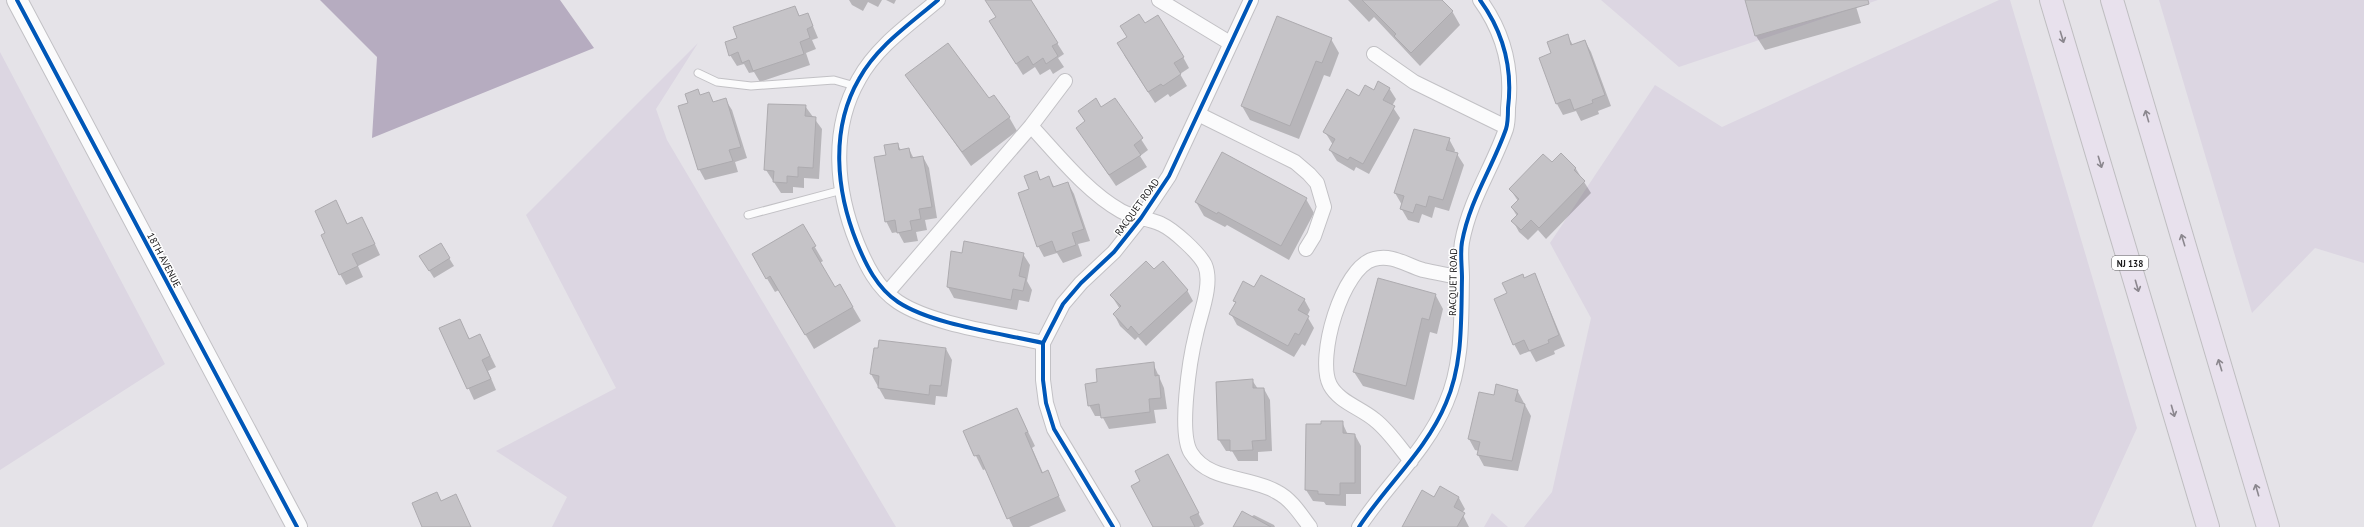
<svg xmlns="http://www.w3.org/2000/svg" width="2364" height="527" font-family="'PT Sans',sans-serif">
<rect width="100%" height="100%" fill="#e5e3e8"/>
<!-- green -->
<path fill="#dcd6e2" d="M1601,0h277l-199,67z
M1999,0h11l127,428 -45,99h-568l28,-35 39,-174 -41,-75 105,-158 67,42z
M2159,0h205v263l-49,-15 -63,65z
M698,43l-42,66 11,31 229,387h-344l15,-30 -71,-46 120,-63 -90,-173z
M0,52l165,312 -165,106z
M1492,513l16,14h-24z"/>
<!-- water -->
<path fill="#b6acc0" d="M320,0h240l34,48 -222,90 5,-81z"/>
<!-- shadow -->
<path fill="#0003" d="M849,0h33l-4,7 -10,-5 -5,9 -11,-6z
M886,0h10l-2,4z
M986,0h44l34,54 -6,4 6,9 -11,7 -3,-5 -10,6 -5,-8 -12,8 -27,-43 1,-15z
M1348,0h93l11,11 8,14 -40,41 -46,-49 -5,5z
M1746,0h108l7,23 -96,27 -9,-14z
M795,7l5,10 8,-3 10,24 -6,2 4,9 -10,4 4,12 -50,17 -6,-10 -5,1 -5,-9 -7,2 -7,-11 8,-17z
M1145,25l38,32 6,11 -9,6 7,12 -17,11 -2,-3 -13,9 -31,-48z
M1567,35l6,10 12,-4 6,11 20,54 -13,5 1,3 -18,7 -5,-10 -13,4 -6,-11 -17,-46 12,-4z
M1331,39l8,14 -9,24 -6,-2 -25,64 -49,-19 -8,-14z
M907,75l82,25 20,17 8,14 -46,35z
M1389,88l7,11 -4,7 8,12 -31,56 -13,-7 -2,4 -17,-10 -7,-11 3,-5 -8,-13 34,-35z
M709,93l5,10 11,-4 7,11 15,48 -12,4 3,10 -33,8 -6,-11 -10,-65z
M1115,99l33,51 -8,6 7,11 -31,19 -32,-47 1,-17 -6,-11 22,-3z
M805,106l17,23 -3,50 -15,-1v10l-11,-1v6h-12l-15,-23z
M1449,139l6,11 -1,3 3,1 7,11 -15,46 -14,-4 -3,11 -10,-4 -3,9 -11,-3 -7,-12 1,-3 -7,-12z
M897,144l4,6 8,-1 5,10 9,-2 6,11 8,50 -12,2 2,10 -11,2 2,9 -14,2 -6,-11 -6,1 -6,-12 1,-65z
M1561,154l15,15 15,24 -45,46 -8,-9 -10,10 -9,-8 -6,-11 4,-5 -5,-8 6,-7 -8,-12 42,-26z
M1036,172l5,8 8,-2 6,10 13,-5 6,11 16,47 -12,3 4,12 -19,7 -6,-10 -13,4 -6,-11 -8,-56z
M1306,199l8,14 -25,47 -62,-35 -2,2 -21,-11 -8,-14z
M336,202l12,23 20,4 12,26 -22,11 5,11 -17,8 -6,-11z
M802,225l21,36 -3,2 15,25 5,-3 21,36 -47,28 -35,-59 -4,2 -22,-37z
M963,254h60l7,11 -3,16 5,9 -3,12 -10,-2 -2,10 -63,-12 -6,-11z
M449,258l5,8 -20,12 -9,-14z
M1154,271l33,19 6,11 -47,45 -8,-9 -3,3 -15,-14 -6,-12 6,-5 -9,-14z
M1535,274l30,72 -11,5 1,3 -19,8 -6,-11 -10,4 -6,-11 -6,-50 14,-19 2,4z
M1255,288l49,11 6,11 -3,6 7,12 -9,18 -3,-2 -8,13 -57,-32 -6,-11 5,-10 -2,-3z
M1435,294l8,15 -6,25 -7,-2 -16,68 -51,-14 -9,-14z
M459,320l11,20 10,-5 16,32 -8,4 8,19 -22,10 -33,-71z
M880,341l66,8 6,11 -5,37 -11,-1 -1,9 -50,-6 -14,-25z
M1153,363l11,25 3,21 -13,1 2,13 -47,6 -7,-13h-7l-6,-11 9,-22z
M1252,380l6,9h6l6,11 2,51 -14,1v9h-20l-6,-10h-6l-7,-11z
M1517,390l14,26 -13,55 -34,-5 -6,-11 1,-4 -4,-1 -6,-11z
M1017,409l18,37 -3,2 11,25 4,-2 19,40 -37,16h-16l-27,-58 -3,1 -19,-38z
M1342,422l6,13h7l6,11v48h-15v12l-20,-1 -2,-3 -11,-1 -7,-11 1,-65z
M1174,467l30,57 -5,3h-45z
M1434,498h25l6,11 -3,4 7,14h-66z
M1254,515l20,10 1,2h-41z"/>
<!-- building -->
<path fill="#c5c3c7" stroke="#adabaf" d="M985,0h46l27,43 -6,3 6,10 -12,8 -3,-6 -10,7 -5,-9 -12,8 -27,-43 7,-4z
M1362,0h80l11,11 -42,42 -17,-17 2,-2z
M1745,0h123l1,4 -114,32z
M795,6l4,10 9,-3 5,13 -6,3 3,9 -10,4 4,12 -51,17 -4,-11 -7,3 -4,-11 -9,4 -4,-14 12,-4 -4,-11z
M1139,14l6,9 13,-8 26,42 -10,6 7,11 -18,12 -2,-2 -13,8 -31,-49 10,-6 -7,-11z
M1277,16l55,22 -10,25 -6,-2 -26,65 -49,-20z
M1568,34l3,11 14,-5 20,55 -13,5 1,3 -19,7 -4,-11 -14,5 -17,-46 12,-5 -4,-11z
M948,43l41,55 5,-3 16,22 -48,35 -57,-77z
M1378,81l12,7 -7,12 12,6 -32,58 -13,-7 -2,3 -19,-10 6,-11 -12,-7 24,-43 12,7 6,-11 9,5z
M698,89l2,6 9,-3 4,10 13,-4 15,49 -12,3 4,11 -35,9 -20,-64 10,-3 -3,-9z
M1096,98l5,9 14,-9 28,40 -9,7 7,10 -32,20 -33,-47 9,-7 -7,-10z
M768,104l38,1 -1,11 11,1 -3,51 -15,-1v10l-11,-1v7l-14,-1 1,-11 -10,-1z
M1414,129l36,9 -4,12 12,3 -15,47 -14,-4 -3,11 -10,-3 -3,9 -13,-4 4,-13 -10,-3z
M898,143l1,7 10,-2 2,10 12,-2 9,51 -13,2 2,10 -11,2 2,9 -15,3 -2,-13 -10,2 -11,-65 12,-2 -2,-10z
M1222,152l85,46 -26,48 -63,-34 -1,2 -22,-12z
M1561,153l15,15 -2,2 11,11 -46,47 -8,-8 -10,10 -10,-9 7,-7 -7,-7 8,-8 -10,-10 34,-35 9,8z
M1037,171l3,9 9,-4 4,11 15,-5 16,47 -12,4 4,12 -20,7 -4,-11 -15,6 -19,-54 11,-4 -5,-13z
M336,200l11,24 15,-7 13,27 -23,10 6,12 -19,9 -18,-40 4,-2 -10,-22z
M803,224l13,22 -4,2 23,39 5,-3 13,23 -48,28 -35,-59 -4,3 -14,-25z
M964,241l60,12 -5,23 7,2 -3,13 -10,-2 -2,11 -64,-13 4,-36 11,2z
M441,243l9,15 -21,13 -10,-15z
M1146,261l8,8 9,-8 25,29 -49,45 -8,-9 -3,4 -15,-16 8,-8 -11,-11z
M1535,273l24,62 -11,5 1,3 -20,8 -5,-11 -11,5 -19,-46 13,-6 -5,-10 21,-9 1,4z
M1261,275l44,24 -7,11 11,6 -10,19 -4,-2 -7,13 -59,-32 7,-12 -3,-1 10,-20 11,6z
M1378,278l58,16 -7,26 -7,-2 -16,68 -53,-14z
M460,319l9,20 11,-5 10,22 -8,4 9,19 -24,10 -28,-61z
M879,340l67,8 -5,38 -11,-1 -1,10 -51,-7 1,-12 -9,-2 4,-26h4z
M1154,362l1,14 4,-1 2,23 -12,1 1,13 -49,6 -2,-14 -11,2 -3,-22 12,-2 -1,-13z
M1253,379v9h11l2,52 -14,1 1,9 -23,1v-11h-12l-2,-58z
M1496,384l22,6 -3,11 10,3 -13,57 -35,-6 3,-13 -12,-3 11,-47 15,3z
M1017,408l11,24 -3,1 17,40 6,-3 11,26 -52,23 -28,-64 -5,1 -11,-25z
M1321,421h22v12l12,1v49h-15v12l-22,-1v-3l-13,-1 1,-66h15z
M1168,454l31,59 -9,4 5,10h-42l-22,-41 9,-5 -5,-10z
M1440,486l19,11 -5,10 11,6 -8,14h-55l20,-37 12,7z
M437,492l4,9 15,-7 15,33h-49l-10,-24z
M1242,511l29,16h-38z"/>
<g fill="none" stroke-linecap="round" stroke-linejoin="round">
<!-- lane casing -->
<g stroke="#c2c1c5" stroke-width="9">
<path id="lane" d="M698,73l19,9 34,4 83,-6 21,6
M748,215l94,-25"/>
</g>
<!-- street casing -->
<g stroke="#c2c1c5" stroke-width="16">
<path id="street" d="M938,0c-28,24 -61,46 -79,79 -29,50 -23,112 -2,164 9,22 20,45 41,59 35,23 102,31 145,41
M1159,0l71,43
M1374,54l40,28 92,45
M1198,114l97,48 14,12 8,9 7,24 -10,29 -8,13
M1031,126c27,29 55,65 90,85 12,7 28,7 40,13 13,6 38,29 44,41 8,19 -5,50 -9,69 -6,24 -18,99 -5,119 18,29 59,23 86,39 14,7 24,23 33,35
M887,293l144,-167 34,-45
M1411,461c-11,-13 -22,-30 -36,-41 -14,-12 -36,-18 -45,-35 -14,-27 12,-118 44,-126 18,-5 32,6 49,11 13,3 26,5 39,8
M1113,527l-59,-98 -8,-26 -3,-23v-37l20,-39 18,-21 33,-31 27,-34 28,-42 82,-176
M1359,527c28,-43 67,-76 87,-124 17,-39 15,-82 16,-125 0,-12 -2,-25 0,-36 8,-43 30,-73 44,-113 2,-6 2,-14 2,-21 5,-40 -4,-75 -28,-108"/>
</g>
<!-- secondary casing -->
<g stroke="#c2c1c5" stroke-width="22">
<path id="secondary" d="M17,0l280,527"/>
</g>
<!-- highway casing -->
<g stroke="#bfbec1" stroke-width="24">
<path id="highway" d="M2051,0l157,527
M2112,0l156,527"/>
</g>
<!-- lane -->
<use href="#lane" stroke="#fbfbfc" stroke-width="7"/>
<!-- street -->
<use href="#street" stroke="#fbfbfc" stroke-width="14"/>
<!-- secondary -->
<use href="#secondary" stroke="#fbfbfc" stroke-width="20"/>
<!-- highway -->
<use href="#highway" stroke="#e8e1ed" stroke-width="22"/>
<!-- cycleway casing -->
<g stroke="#fff" stroke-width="6">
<path id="cycleway" d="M17,0l280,527
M938,0c-28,24 -61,46 -79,79 -29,50 -23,112 -2,164 9,22 20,45 41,59 35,23 102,31 145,41
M1113,527l-59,-98 -8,-26 -3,-23v-37l20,-39 18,-21 33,-31 27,-34 28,-42 82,-176
M1359,527c28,-43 67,-76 87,-124 17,-39 15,-82 16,-125 0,-12 -2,-25 0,-36 8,-43 30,-73 44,-113 2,-6 2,-14 2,-21 5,-40 -4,-75 -28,-108"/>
</g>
<!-- cycleway -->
<use href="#cycleway" stroke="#0057b8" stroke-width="4"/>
</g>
<!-- one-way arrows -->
<defs><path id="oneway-shaft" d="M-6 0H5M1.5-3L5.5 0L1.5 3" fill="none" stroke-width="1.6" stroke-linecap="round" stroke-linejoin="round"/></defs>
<g stroke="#8b878e">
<use href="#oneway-shaft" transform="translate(2062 37) rotate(73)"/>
<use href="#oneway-shaft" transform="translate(2147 116) rotate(-106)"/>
<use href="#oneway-shaft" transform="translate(2100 162) rotate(73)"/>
<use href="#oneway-shaft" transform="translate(2183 240) rotate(-107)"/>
<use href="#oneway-shaft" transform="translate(2137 286) rotate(74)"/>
<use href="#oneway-shaft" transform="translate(2220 365) rotate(-107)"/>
<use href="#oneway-shaft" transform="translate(2173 411) rotate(74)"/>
<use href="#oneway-shaft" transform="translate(2257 490) rotate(-106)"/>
</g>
<g text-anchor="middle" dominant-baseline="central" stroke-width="3" stroke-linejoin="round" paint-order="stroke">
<!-- shield labels -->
<rect fill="#fff" stroke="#5f5e5f" stroke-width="1" x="2112" y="256" width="36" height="14" rx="3"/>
<g font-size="9" font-weight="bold" fill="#1a191b">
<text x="2130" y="263">NJ 138</text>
</g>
<!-- street labels -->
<g font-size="10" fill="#1a191b" stroke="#fff">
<text transform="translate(1137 207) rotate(-54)">RACQUET ROAD</text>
<text transform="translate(164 260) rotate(62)">18TH AVENUE</text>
<text transform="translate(1453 282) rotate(-89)">RACQUET ROAD</text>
</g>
</g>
</svg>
